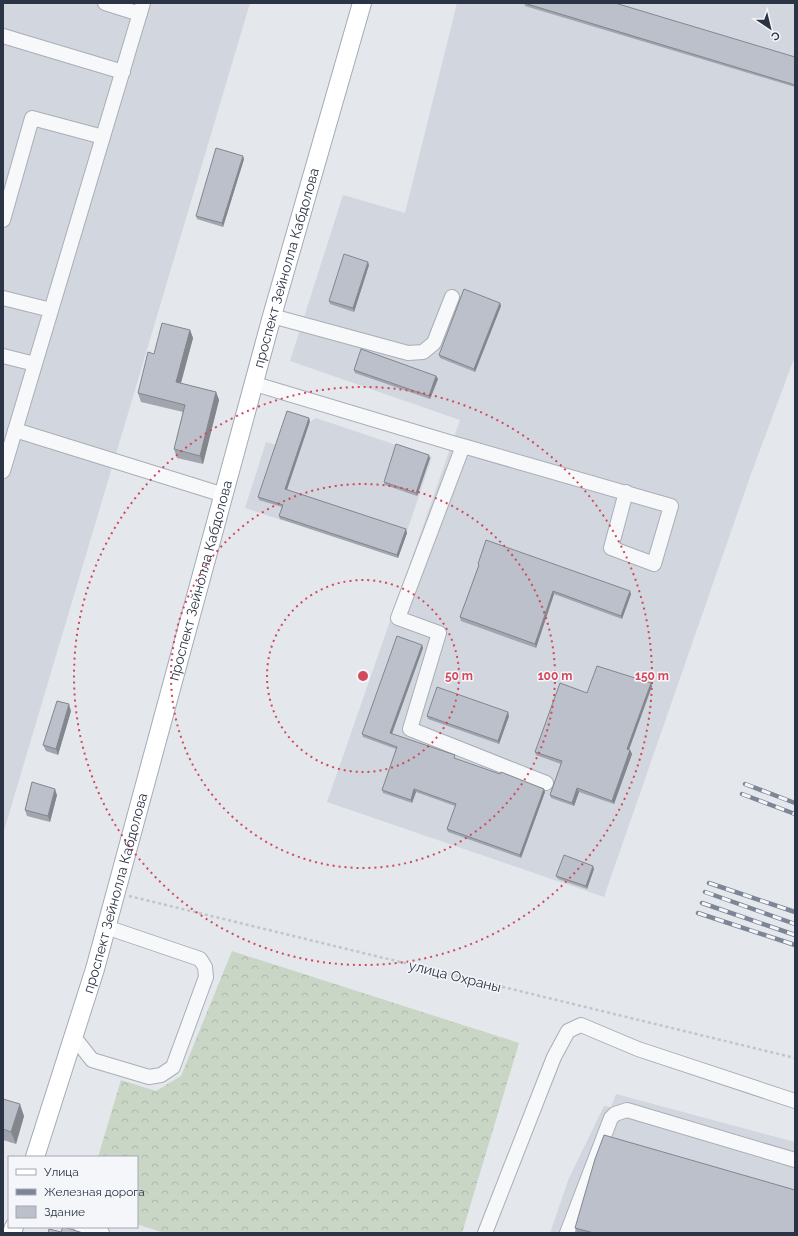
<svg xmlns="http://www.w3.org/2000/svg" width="798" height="1236" font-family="Raleway,sans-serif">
<defs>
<pattern id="forest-crowns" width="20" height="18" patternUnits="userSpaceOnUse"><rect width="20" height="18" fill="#c9d6c5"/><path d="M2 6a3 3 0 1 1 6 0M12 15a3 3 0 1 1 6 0" fill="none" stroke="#adb8ab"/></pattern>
</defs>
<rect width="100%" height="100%" fill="#e4e7ec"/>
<!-- built -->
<path fill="#d2d6de" d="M3,3h247l-247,831z
M457,3h338v353l-44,118 -147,423 -277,-95 133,-382 -170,-59 53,-166 62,18z
M316,418l116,39 -34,101 -153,-50 21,-66 11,3z
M616,1094l179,48v91h-245l19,-55 35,-72 7,1z"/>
<!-- forest -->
<path fill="url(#forest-crowns)" d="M232,951l287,92 -57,190h-298l-27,-9v-67h-39l23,-77 35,11 25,-15z"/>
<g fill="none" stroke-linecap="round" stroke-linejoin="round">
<!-- minor casing -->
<g stroke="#a9aeb7" stroke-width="16">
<path id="minor" d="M105,3l35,11
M3,36l120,36
M3,220l29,-102 71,19
M3,298l48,12
M272,316l136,37 15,-1 11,-9 18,-46
M3,356l32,8
M255,384l197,59 11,3 208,60 -17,58 -43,-16 15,-56
M15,430l209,65
M463,446l-65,172 41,15 -29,96 136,54
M3,471l140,-468
M74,1037l18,23 57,17 12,-2 12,-8 33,-90 -1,-10 -5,-8 -94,-32
M81,1227l21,6
M485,1233l69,-176 14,-26 13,-6 57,24 157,52
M567,1233l44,-115 4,-4 12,-4 168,50"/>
</g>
<!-- major casing -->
<g stroke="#a3abb8" stroke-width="20">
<g id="major">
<path id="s1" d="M35,1157l60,-188 177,-653 90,-313"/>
<path d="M12,1233l2,-6"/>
</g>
</g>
<!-- path -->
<path stroke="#c2c5cb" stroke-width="2.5" stroke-dasharray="3 3" stroke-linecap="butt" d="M129,896l666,162"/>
<!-- minor -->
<use href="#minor" stroke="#f7f8fa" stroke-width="14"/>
<!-- major -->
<use href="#major" stroke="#fff" stroke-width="18"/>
<!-- rail casing -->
<g stroke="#7d8696" stroke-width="4.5">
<path id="rail" d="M745,784l50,19
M742,794l53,20
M709,883l86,29
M705,892l90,32
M702,903l93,32
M698,913l97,32"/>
</g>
<!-- rail -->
<use href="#rail" stroke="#f4f6f9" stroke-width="3" stroke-dasharray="9" stroke-linecap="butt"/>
</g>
<!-- wall -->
<path fill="#a1a5ae" d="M524,3l271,54v30l-270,-81z
M244,159l-21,68 -26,-8 -1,-3z
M369,265l-15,47 -24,-8 -1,-3z
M500,303l1,3 -26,66 -35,-14 -1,-3z
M190,330l3,8 -12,45 35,9 3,8 -16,64 -26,-6 -3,-9 9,-37 -42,-10 -3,-9 16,-39z
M354,370l82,6 2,3 -8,20 -75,-26z
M310,421l-23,69 120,43 -9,25 -118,-39 -1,-3 3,-9 -23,-7 -1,-3z
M430,458l-13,38 -32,-11 -1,-3z
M478,564l153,30 -9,25 -68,-25 -18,54 -75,-27 -1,-4 18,-50z
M422,645l1,3 -31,86 64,25 88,30 1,3 -24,66 -73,-26 -1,-3 8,-23 -39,-14 -4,11 -29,-10 -1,-3 14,-41 -33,-12 -1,-3z
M651,683l1,3 -23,64h1l2,4 -18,50 -35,-12 -5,14 -23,-8 -1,-3 11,-31 -25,-9 -1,-3 52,-59z
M71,711l-13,44 -12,-4 -3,-6z
M427,716h82l-10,28 -71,-25z
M57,795l-7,27 -23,-6 -2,-6z
M594,869l-7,20 -29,-10 -2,-3z
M3,1099l21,17 -8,28 -13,-4z
M575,1228l220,5h-218z"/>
<!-- shaded-wall -->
<path fill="#83868d" d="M243,156l1,3 -21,68 -1,-4z
M368,262l1,3 -15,47 -1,-4z
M500,303l1,3 -26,66 -1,-3z
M190,330l3,8 -14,52 -3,-8z
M436,376l2,3 -8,20 -1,-3z
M216,392l3,8 -16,64 -3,-8z
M309,418l1,3 -24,71 -1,-3z
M429,455l1,3 -13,38 -1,-3z
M406,529l1,4 -9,25 -1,-3z
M553,591l1,3 -18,54 -1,-4z
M630,591l1,3 -9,25 -1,-3z
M422,645l1,3 -32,88 -1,-3z
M651,683l1,3 -24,66 -1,-3z
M69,704l2,7 -13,44 -2,-6z
M508,712l1,4 -10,28 -1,-3z
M630,750l2,4 -18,50 -2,-3z
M577,788l2,4 -5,14 -2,-3z
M55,789l2,6 -7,27 -2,-6z
M414,789l2,3 -4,11 -1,-3z
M544,789l1,3 -24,66 -1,-3z
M593,866l1,3 -7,20 -1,-3z
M20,1104l4,12 -8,28 -5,-12z"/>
<!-- building -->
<path fill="#bbc0ca" stroke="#83868d" d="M524,3h91l180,54v28z
M216,148l27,8 -21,67 -26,-7z
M344,254l24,8 -15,46 -24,-7z
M464,289l36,14 -26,66 -35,-14z
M162,323l28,7 -14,52 40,10 -16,64 -26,-7 11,-44 -47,-12 10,-41 6,2z
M361,349l75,27 -7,20 -75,-26z
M287,411l22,7 -24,71 121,40 -9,26 -118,-39 4,-11 -25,-8z
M396,444l33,11 -13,38 -32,-11z
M486,540l144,51 -9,25 -68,-25 -18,53 -75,-27 19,-52 -1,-1z
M397,636l25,9 -32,88 65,22 -1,3 46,16 1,-2 43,17 -24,66 -73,-26 9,-25 -42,-15 -3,11 -29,-10 15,-43 -35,-13z
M597,666l54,17 -24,66 3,1 -18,51 -35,-13 -5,15 -22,-8 12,-34 -27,-9 25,-69 27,10z
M437,687l71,25 -10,29 -71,-25z
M57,701l12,3 -13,45 -13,-4z
M32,782l23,7 -7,27 -23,-6z
M564,855l29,11 -7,20 -30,-10z
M3,1099l17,5 -9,28 -8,-3z
M604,1135l191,55v43h-201l-19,-5 20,-69z
M63,1227h1l19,6h-35l1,-4 12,3z"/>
<!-- distance rings -->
<g fill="none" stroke="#d1495b" stroke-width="2" stroke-dasharray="2 4">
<circle cx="363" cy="676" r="96"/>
<circle cx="363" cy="676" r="192"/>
<circle cx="363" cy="676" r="289"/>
</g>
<g text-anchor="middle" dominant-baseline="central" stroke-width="3" stroke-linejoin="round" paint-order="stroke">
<!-- street labels -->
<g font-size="14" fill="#2b3445" stroke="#f4f6f9">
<text stroke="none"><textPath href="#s1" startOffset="924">проспект Зейнолла Кабдолова</textPath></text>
<text stroke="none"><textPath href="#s1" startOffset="600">проспект Зейнолла Кабдолова</textPath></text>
<text stroke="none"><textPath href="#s1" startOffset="276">проспект Зейнолла Кабдолова</textPath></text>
<text transform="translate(455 976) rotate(14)">улица Охраны</text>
</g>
</g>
<circle cx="363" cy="676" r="6" fill="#d1495b" stroke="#f4f6f9" stroke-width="2"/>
<g font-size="12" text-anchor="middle" font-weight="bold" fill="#d1495b" stroke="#f4f6f9" stroke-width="3" stroke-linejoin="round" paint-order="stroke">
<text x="459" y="680">50 m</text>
<text x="555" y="680">100 m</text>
<text x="652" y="680">150 m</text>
</g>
<!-- border -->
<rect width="798" height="1236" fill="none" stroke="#2b3445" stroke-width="8"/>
<!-- legend -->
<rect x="8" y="1156" width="130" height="72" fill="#f4f6f9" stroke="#a4a8b1"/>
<rect x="16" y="1169" width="20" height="6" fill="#ffffff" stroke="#a4a8b1"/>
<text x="44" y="1176" font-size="12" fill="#2b3445">Улица</text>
<rect x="16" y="1189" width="20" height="6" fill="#7d8696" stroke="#a4a8b1"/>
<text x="44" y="1196" font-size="12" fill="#2b3445">Железная дорога</text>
<rect x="16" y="1206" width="20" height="12" fill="#bbc0ca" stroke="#a4a8b1"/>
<text x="44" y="1216" font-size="12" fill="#2b3445">Здание</text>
<!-- north arrow -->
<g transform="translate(770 28) rotate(145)" stroke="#f4f6f9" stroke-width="3" paint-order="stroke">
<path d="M0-3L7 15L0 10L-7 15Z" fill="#2b3445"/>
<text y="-6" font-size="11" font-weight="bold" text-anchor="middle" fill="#2b3445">С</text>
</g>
</svg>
